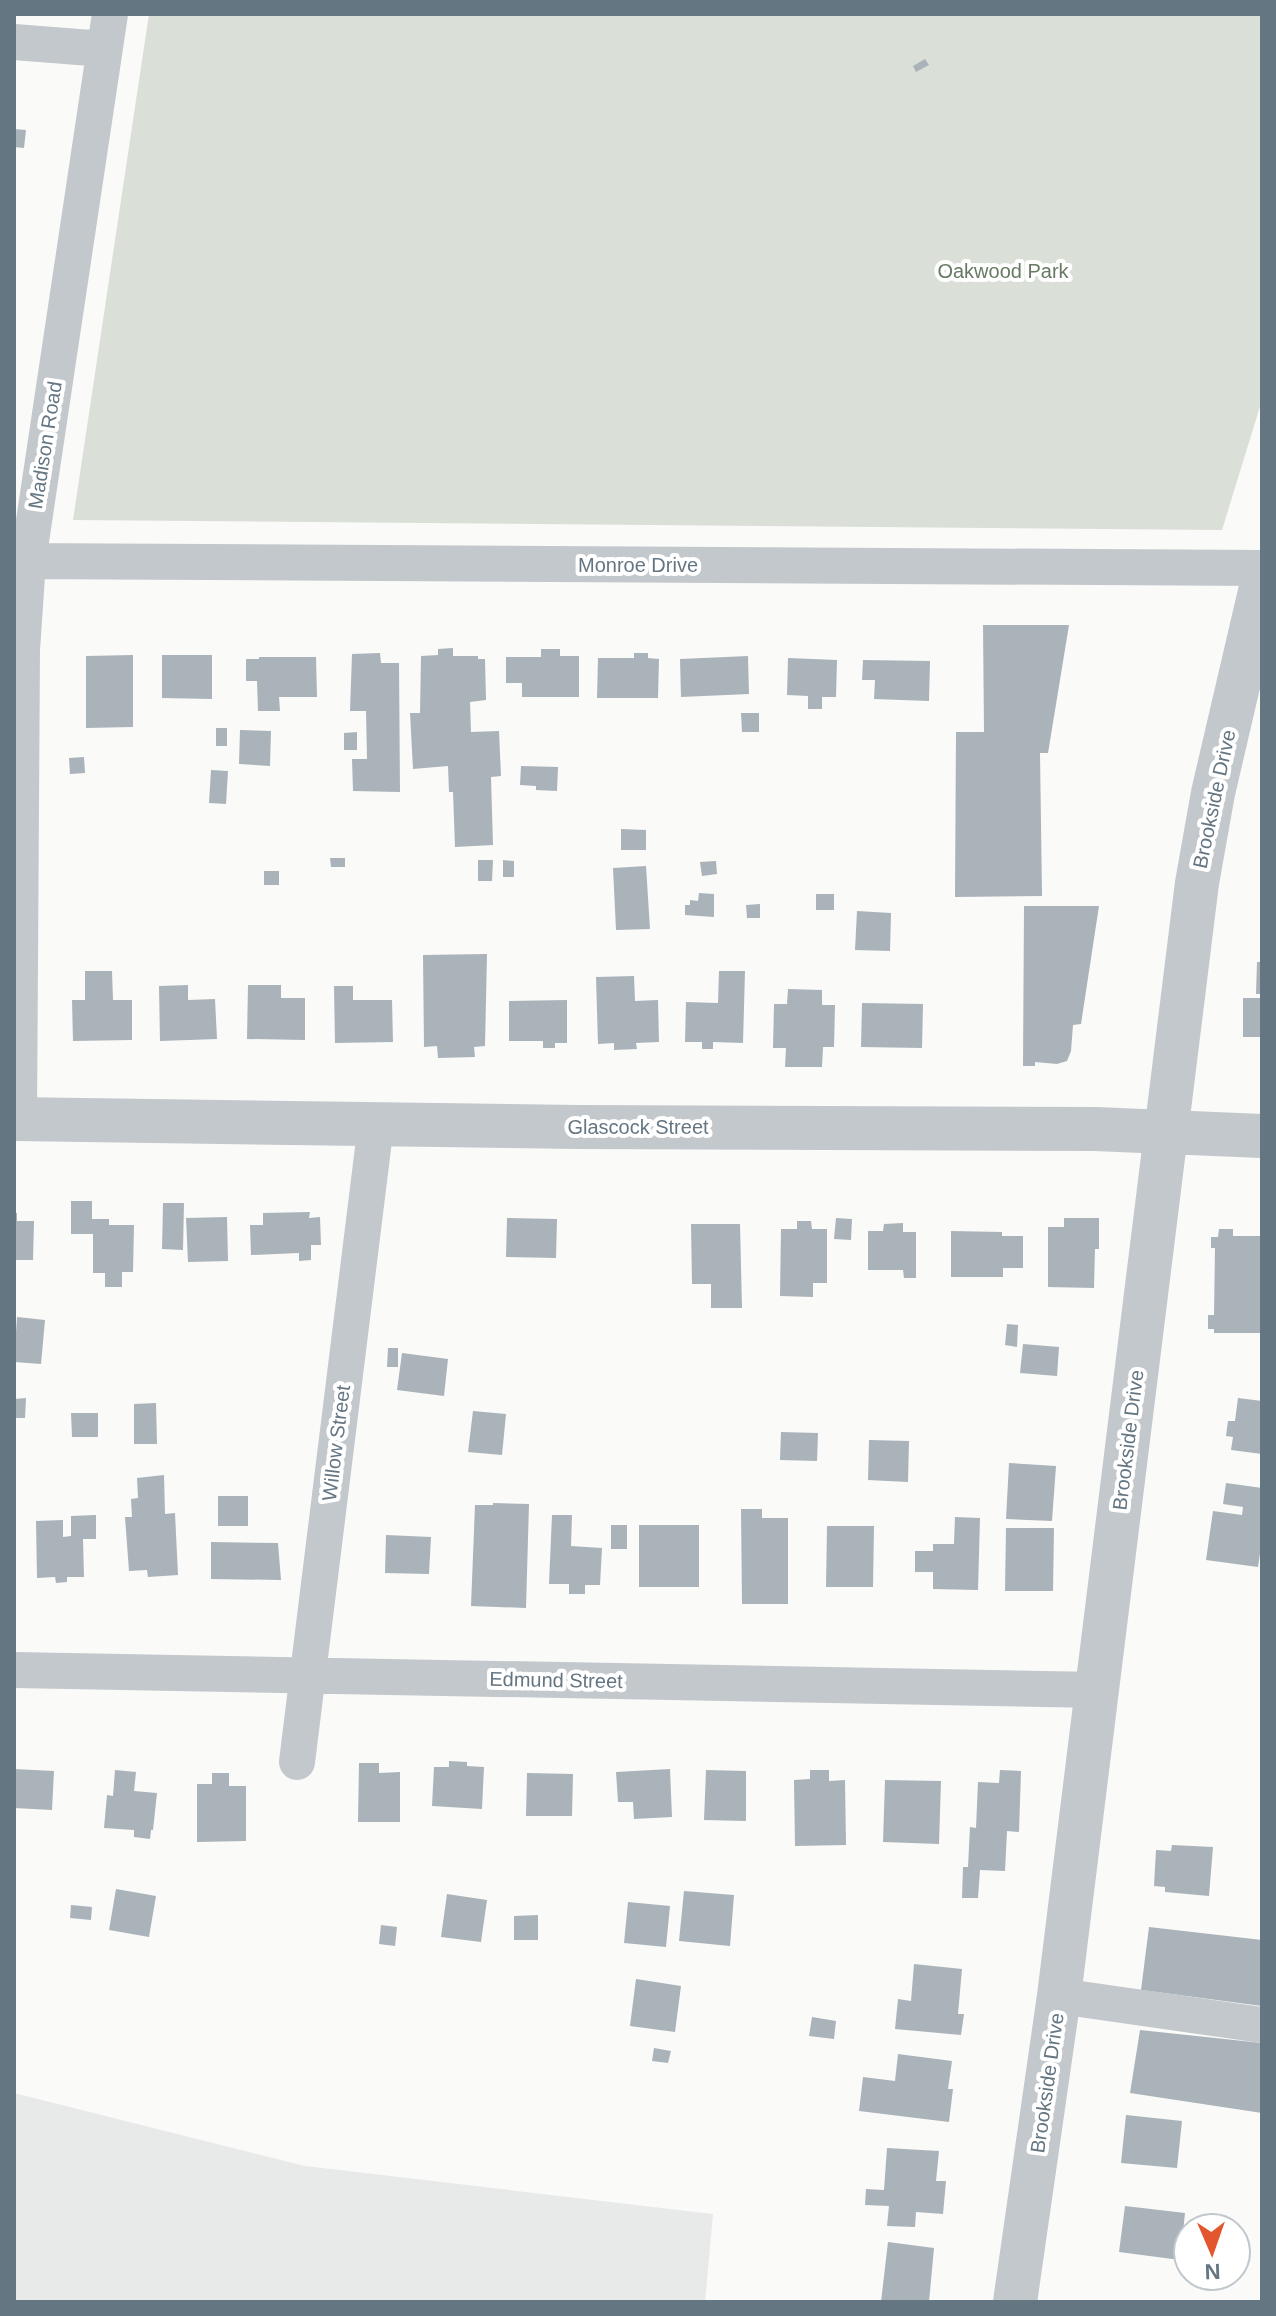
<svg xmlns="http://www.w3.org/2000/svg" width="1276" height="2316" font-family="Helvetica,sans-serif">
<rect width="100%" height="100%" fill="#fafaf8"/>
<!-- built -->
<path fill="#e8e9e9" d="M14,2093l291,73 408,48 -8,88h-691z"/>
<!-- green -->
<path fill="#dadfd7" d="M149,14h1113v386l-40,130 -1149,-10z"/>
<!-- building -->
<path fill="#aab3b9" d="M925,59l4,6 -13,7 -3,-6z
M14,129l12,1 -2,18 -10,-1z
M983,625h86l-21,128h-8l2,143 -87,1 1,-165h28z
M453,648v8h25v3h7l1,41 -16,2 1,30 28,-1 2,45 -10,1 2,68 -38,2 -2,-55h-4l-1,-26 -35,3 -3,-56h10l1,-57 17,-1v-6z
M541,649h19v7h19v41h-57v-14h-16v-26h35z
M380,653l1,10h18l1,129 -47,-1 -1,-32h15l-1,-48h-16l2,-57z
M634,653h14v5l11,1 -1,39h-61l1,-40h36z
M133,655v72l-47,1v-72z
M162,655h50v44l-50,-1z
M748,656l1,38 -68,3 -1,-38z
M259,657h57l1,40h-38l1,14h-22l-1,-30h-11v-22h13z
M788,658l49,2 -1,37h-14v12h-14v-13l-21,-1z
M863,660l67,1 -1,40 -55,-2 1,-19h-13z
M741,713h18v19h-17z
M216,728h11v18h-11z
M240,730l31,1 -1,35 -31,-2z
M357,732v18h-13v-17z
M84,757l1,16 -15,1 -1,-16z
M521,766l37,1 -1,24 -21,-1v-4l-16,-1z
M211,770l17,1 -2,33 -17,-1z
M621,829l25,1v20h-25z
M330,858h15v9h-14z
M478,860h15l-1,21h-14z
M503,860l11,1v16h-11z
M716,861l1,13 -15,2 -2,-14z
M646,866l4,63 -34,1 -3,-62z
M264,871h15v14h-15z
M699,893l15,1v23l-29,-2v-10h5v-5l8,1z
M816,894h18v16h-18z
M760,904v14h-13l-1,-13z
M1024,906h75l-18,118 -8,1 -2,26 -4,10 -10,3 -22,-2v4h-12z
M857,911l34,2 -1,38 -35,-1z
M487,954l-2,92 -11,1 1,10 -37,1 -1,-12 -13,1 -1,-92z
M1257,962h5v32h-6z
M85,971h27l1,29h19v40l-59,1 -1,-41h13z
M719,971h26l-2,72 -30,-1v7h-11v-7h-17l1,-40 32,1z
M634,976l1,25 23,-1 1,42 -23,1 1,6 -23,1v-7l-16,1 -2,-67z
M188,985v15l27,-1 2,40 -57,2 -1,-55z
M248,985h33v13h24v42l-58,-1z
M334,986h19v14h39l1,42 -58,1z
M788,989l34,1v15h13l-1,42h-11l-1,20h-37l1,-19h-13l1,-44h13z
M1243,998h19v39h-19z
M567,1000v43h-12v5h-12v-7h-34v-40z
M862,1003l61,1 -1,44 -61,-1z
M71,1201h21v18h17v6h25l-1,47h-11v15h-17v-14h-12v-39h-22z
M163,1203h21l-1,47 -21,-1z
M310,1212l-1,6 11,-1 1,28h-10v15l-12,1v-8l-48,2 -1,-30h13v-12z
M14,1213h3v8h17l-1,39h-19z
M227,1217l1,44 -40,1 -2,-44z
M507,1218l50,1 -1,39 -50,-1z
M836,1218l16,1 -1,21 -17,-1z
M1064,1218h35v31h-4l-1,39 -46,-1v-60h16z
M797,1221h14l1,8h15v54h-14v14l-33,-1 1,-67h16z
M903,1223v9h13v46h-12l-1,-8h-35v-39h15l1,-7z
M691,1224h49l2,84h-31v-24h-19z
M1219,1229h14v7h29v97h-48v-4h-6v-14h6l1,-67h-4v-11h7z
M951,1231l51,1v4h21v32h-20v9h-52z
M17,1317l28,3 -4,44 -27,-2z
M1007,1324l11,1 -1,22 -12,-2z
M1023,1344l36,3 -2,29 -37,-3z
M388,1348h10v19h-11z
M402,1353l46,6 -4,37 -47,-6z
M26,1398l-1,20h-11v-19z
M1238,1398l24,3v53l-31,-4 2,-13 -7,-1 2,-15h7z
M156,1403l1,41h-23v-40z
M473,1411l33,3 -4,41 -34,-3z
M71,1413h27v24h-26z
M781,1432l37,1 -1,28 -37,-1z
M869,1440l40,1 -1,41 -40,-2z
M1009,1463l47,3 -4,55 -46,-2z
M164,1475l1,39 10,-1 3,62 -30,2 -1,-7 -18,1 -4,-54h7l-1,-18 7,-1 -1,-20z
M1226,1483l36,5v52l-4,27 -52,-7 7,-49 29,4 1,-8 -20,-3z
M218,1496h30v30h-30z
M493,1503l36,1 -3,104 -55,-2 4,-101h18z
M741,1509h21v9h26v86h-46z
M96,1515v24h-13l1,38h-17v5l-11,1 -1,-6 -18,1 -1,-57 27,-1v17l8,-1v-20z
M552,1515h20l-1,31 31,2 -2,37h-15v9h-16v-10h-20z
M955,1517l25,1 -2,72 -45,-1v-17h-18v-21h18v-7h21z
M611,1525h16v24h-16z
M639,1525h60v62h-60z
M827,1526h47l-1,61h-47z
M1006,1528h48l-1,63h-48z
M386,1535l45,2 -2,37 -44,-1z
M211,1542l67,1 3,37 -70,-1z
M449,1761l18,1v4l17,1 -2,42 -50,-3 2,-39h15z
M359,1763h20v10l21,-1v50h-42z
M14,1769l40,2 -2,39 -38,-2z
M670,1769l2,48 -38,2 -1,-17h-15l-2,-30z
M115,1770l21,2 -2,19 23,2 -4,37h-2l-1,9 -16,-2v-7l-30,-2 3,-33 6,1z
M706,1770l40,1v50l-42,-1z
M810,1770h19v11l16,-1 1,65 -51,1 -1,-66 16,-1z
M1000,1770l21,1 -2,61 -12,-1 -2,40 -25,-1 -2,28h-16l1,-31h5l2,-40 6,1 2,-46 21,1z
M212,1773h17v13h17v55l-49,1v-58h15z
M527,1773l46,1 -1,42h-46z
M885,1780l56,1 -2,63 -56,-2z
M1172,1845l41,2 -4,49 -44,-4v-5l-11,-1 2,-36 15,1z
M116,1889l40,7 -7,41 -40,-7z
M684,1891l50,4 -4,51 -51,-5z
M447,1894l40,6 -6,42 -40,-5z
M628,1902l42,4 -4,41 -42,-4z
M71,1905l21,2 -1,13 -21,-2z
M538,1915v25h-24v-24z
M381,1925l16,2 -2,19 -16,-2z
M1149,1927l113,13v66l-121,-16z
M914,1964l48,5 -4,45h6l-3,21 -66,-6 3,-30 13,2z
M636,1979l45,7 -6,46 -45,-6z
M812,2017l24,4 -2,18 -25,-3z
M1140,2030l122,13v70l-132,-20z
M654,2048l17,3 -3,12 -16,-2z
M898,2054l54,7 -4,28h5l-4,33 -90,-11 4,-34 32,4z
M1126,2115l56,6 -5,47 -56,-5z
M887,2148l52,3 -3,30h10l-3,33 -27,-2 -1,15 -28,-1 2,-20 -24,-1 1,-16 18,1z
M1125,2206l60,7 -5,47 -61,-8z
M888,2242l46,6 -5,54h-48z"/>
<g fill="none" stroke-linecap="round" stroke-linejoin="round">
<!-- minor -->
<path stroke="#c3c8cc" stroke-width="36" d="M14,42l90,7
M14,561l1248,7
M19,1119l3,-469 6,-89 82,-547
M14,1670l1084,20
M297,1762l79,-638
M1059,1996l203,29"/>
<!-- tertiary -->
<path stroke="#c3c8cc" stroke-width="44" d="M14,1119l565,8 516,2 167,7
M1015,2302l44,-306 138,-1113 16,-90 49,-210"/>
</g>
<g text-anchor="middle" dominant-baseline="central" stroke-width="8" stroke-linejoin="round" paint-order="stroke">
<!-- park labels -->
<g font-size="20" fill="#687a64" stroke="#fff">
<text x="1003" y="271">Oakwood Park</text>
</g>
<!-- street labels -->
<g font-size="20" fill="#657683" stroke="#fff">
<text transform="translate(45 445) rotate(-81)">Madison Road</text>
<text x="638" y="565">Monroe Drive</text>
<text transform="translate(1214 799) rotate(-78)">Brookside Drive</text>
<text x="638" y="1127">Glascock Street</text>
<text transform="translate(1128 1440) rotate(-83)">Brookside Drive</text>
<text transform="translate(336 1443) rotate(-83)">Willow Street</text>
<text transform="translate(556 1680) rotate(1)">Edmund Street</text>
<text transform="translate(1047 2083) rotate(-82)">Brookside Drive</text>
</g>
</g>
<!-- border -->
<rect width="1276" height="2316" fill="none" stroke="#657683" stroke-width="32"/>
<!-- north arrow -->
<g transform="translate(1212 2252) rotate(178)"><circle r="38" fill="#ffffff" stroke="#c1c8cd" stroke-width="2"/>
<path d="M0-6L14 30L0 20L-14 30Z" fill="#e4572e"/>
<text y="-12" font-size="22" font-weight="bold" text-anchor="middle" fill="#657683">N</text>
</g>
</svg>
